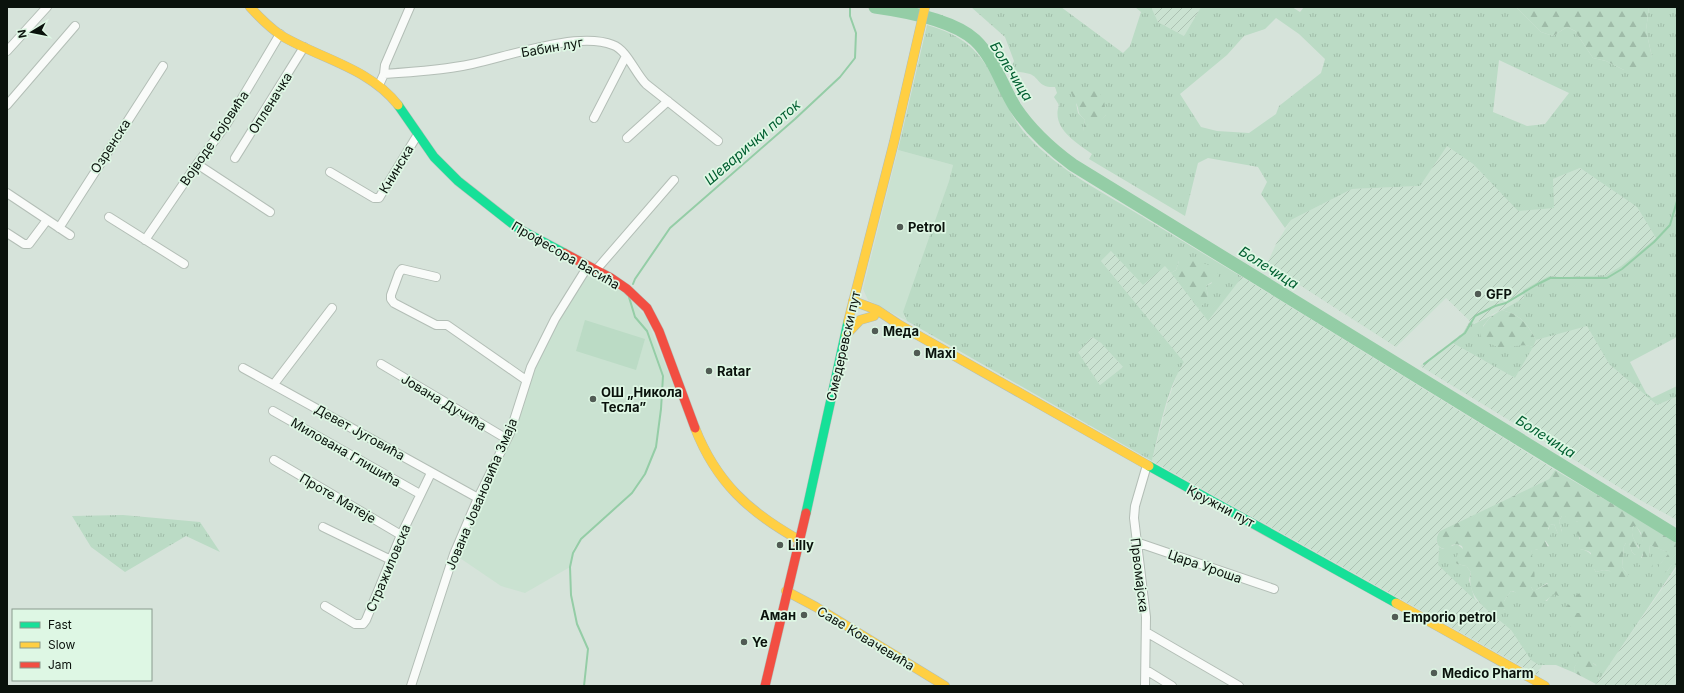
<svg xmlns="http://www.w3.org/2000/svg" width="1684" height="693" font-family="Inter,sans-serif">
<defs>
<pattern id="industrial-furrows" width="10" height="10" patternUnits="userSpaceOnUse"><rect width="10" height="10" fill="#cae2d1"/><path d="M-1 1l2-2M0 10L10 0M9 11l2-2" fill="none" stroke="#acc1b2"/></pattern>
<pattern id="grass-tufts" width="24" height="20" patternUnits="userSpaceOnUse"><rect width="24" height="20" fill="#bbdbc5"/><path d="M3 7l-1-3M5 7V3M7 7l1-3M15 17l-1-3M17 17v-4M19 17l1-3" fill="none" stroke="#9fbba8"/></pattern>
<pattern id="forest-firs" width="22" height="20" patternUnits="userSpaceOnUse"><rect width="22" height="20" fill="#bbdbc5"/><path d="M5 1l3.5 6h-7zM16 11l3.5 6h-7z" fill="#9fbba8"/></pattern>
</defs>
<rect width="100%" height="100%" fill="#d6e3da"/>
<!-- built -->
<path fill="#cae2d1" d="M898,150l55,15 -4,16 -45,135 3,5 -39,-21 -5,-11z
M583,274l41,18 22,25 29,72 -12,-3 -7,61 -11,27 -13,19 -51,46 -8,10 -3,18 -45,26 -24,-7 -47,-32 56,-121 45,-114z"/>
<!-- industrial -->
<path fill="url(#industrial-furrows)" d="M1201,7l-17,29 -26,-14 -7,-14z
M1447,145l26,19 45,47 35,-32 27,-11 57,39 19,31 -35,28 -15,9 -44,2 -13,-1 -24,22 -52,26 -27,-26 -50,49 -129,-83 9,-20 15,-24 61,-31 68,-3z
M1111,251l54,14 43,55 34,-43 313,193 -6,9 -109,52 -3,4 -1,7 3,5 -1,18 56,51 17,14 20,30 11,5 -1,3 -3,2 2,4 -1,2 -387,-215 14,-54 12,-36 6,-9 -83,-101z
M1587,325l22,39 48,41 19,-8 1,123 -37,-20 -220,-134 31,-24 64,36 21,-38z
M1092,337l9,6 22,24 -23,18 -22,-33z
M1677,567v119h-82l1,-2z"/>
<!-- grass -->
<path fill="url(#grass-tufts)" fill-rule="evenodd" d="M971,7h90l62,46 7,-7 11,-34 -6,-5h16l7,15 26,14 17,-29h91l8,5 4,-5h212l25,25 12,4 14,-9 8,4 18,27 13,3 18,9 28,-13 -6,-27 3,-23h28v330l-47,25 16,31 6,5 25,-12v14l-1,-3 -19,8 -48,-41 -22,-38 -51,14c-10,-18 -14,-24 -34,-30l22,-12 -1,-8 26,-14 13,1 44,-2 15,-9 35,-28 -19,-31 -57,-39 -27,11 1,29 -36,3 -45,-47 -26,-18 -27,40 -68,3 -61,31 -6,8 -24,-34 6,-12 -9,-15 -50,-9 -10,5 -13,53 -96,-57 3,-5c-16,-12 -41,-26 -33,-49l-5,-8 3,-4 -2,-6c-17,1 -15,-9 -25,-13 -6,-2 -14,-2 -20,-4l4,-9 -9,-24zM1276,18l23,16 26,25 -4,14 -42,33 -3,8 -27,19 -32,-2 -16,-4 -21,-33 47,-39 17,-19 21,-7zM1499,60l70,33 -24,31 -18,2 -34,-14zM1076,103l30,12 -8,7 -15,9 2,-11 -7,-7z
M927,25c13,4 25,8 36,16 30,20 38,62 60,90 28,33 68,55 105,77 38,23 76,46 114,69l-34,44 -10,-13c11,-8 11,-8 8,-22l6,-3 -13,-19 -20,-3 -3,9 -5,3 -6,-7 -22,19 -32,-34 -10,10 83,101c-18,29 -24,66 -32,99l-245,-140 -4,-9 46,-131 4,-16 -55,-15zM1092,337l9,6 22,24 -23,18 -22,-33z
M1492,315l-9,11 18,22c11,-2 21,-5 32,-1l-18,31 -64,-36 12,-9 7,-12 4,3z
M123,515l77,7 20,30 -34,-16 -61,36 -34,-25 -19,-31z
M1562,516h3l13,6 2,27c11,2 15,8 14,20l2,3 8,-2 24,5 -6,-8 2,-21 2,-3h3l3,9 3,3 4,-8c-5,-7 -9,-12 -6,-21h3c6,8 11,23 5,32l8,-1 1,-12 20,8 -10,11 7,7 5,-6h5l-78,115 -3,-15 -17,-11 2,3 -7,11 1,5 -19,-8h-17l-8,-5 -20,-30 -17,-14h2l1,-7 4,-1 4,2 -1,-9 7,-10 36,10 10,-14 -10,-4 -11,7h-3l-2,-3 1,-38h3l3,1 11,-4 -4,-6 5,-15 4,-1 4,10 4,-2 -3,-11z
M1457,544l6,5 -6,15 9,2 5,6 -2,8 6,20 -37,-35 1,-18 4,2z"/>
<!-- forest -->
<path fill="url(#forest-firs)" d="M1516,7h133l-3,23 6,27 -7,14 -21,-1 -18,-9 -13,-3 -18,-27 -8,-4 -14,9 -12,-4z
M1075,85l7,6 8,-3c15,6 14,12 16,27l-17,17 -6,-1 2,-11c-10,-10 -4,-7 -9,-17 -2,-7 -5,-6 -6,-16z
M1187,258h6l6,6c8,-2 15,4 20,11l-1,3 -12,8c3,14 4,14 -8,22l-27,-35 5,-3 3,-9z
M1502,310c20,6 24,12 34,30l-3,7c-11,-4 -19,0 -30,1 -6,0 -15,-6 -21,-9l-2,-6c5,-11 11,-18 22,-23z
M1555,470l122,72v23h-5l-5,6 -4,3 -3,-2 -2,-3 2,-5 9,-11 -19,-8 -1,12 4,5 -1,7h-10l-3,-5 4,-9v-10l-2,-12 -5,-7h-3c-4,11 5,16 6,26l-4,3 -3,-3 -3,-9h-3l-2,3 -2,21 6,8 -1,6 -5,2h-7l-5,-12 -6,-1 -8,2 -2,-3v-5l-3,-4v-7l-3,-2 -8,-2 -3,-4 3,-7 -6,-9 4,-7 -3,-1 -6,1 -4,-6h-3l-3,5 3,11 -1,3 -3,-1 -4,-10 -4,1 -2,4 3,4 -1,4 -5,4 5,11 -9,4 -3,-2v-4l-3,-1 -3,1c-1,11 7,28 -1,37l2,3h3l18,-10 4,3 -1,4 5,2 1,5 -4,2 -6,-2c-11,13 -21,11 -34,1 -4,-2 -4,-4 -8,-4l-7,10 4,9 -11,-1 -1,7h-2c-15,-13 -27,-23 -23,-44l-5,-6 -9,-2 -2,-3 4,-10 4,-2 -1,-3 -5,-2 -5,1 -3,4c-12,1 -16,-9 -9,-18l109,-52z
M1580,593l4,2 1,6 -4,4 -4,-1 -2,4 2,5h6l2,4 -4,6 -1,8 -3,2 -7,-7v-5l4,-4 -7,-3 -2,-5 2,-4c7,-1 8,-4 9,-10z
M1571,644l21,10 2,3 -1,6 7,6 -2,8 1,3 -3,4 -21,-11 -1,-5 6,-11 -1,-3h-5l-5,-6v-3z"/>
<!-- pitch -->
<path fill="#bbdbc5" d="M585,320l60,19 -9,31 -60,-19z"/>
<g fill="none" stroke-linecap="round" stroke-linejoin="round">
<!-- stream -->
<path stroke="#94cda6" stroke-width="2" d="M940,21l2,-5
M633,284l2,-5 35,-51 125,-109 45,-42 15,-19 1,-25 -6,-17v-9
M1424,364l41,-31 10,-17 20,-10 11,-3 30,-18 14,-7h57l15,-9 32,-27 16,-17 7,-24
M584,686l4,-37 -11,-25 -6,-29 -1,-28 3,-14 8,-14 51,-46 13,-19 11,-27 5,-38 2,-33 -16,-45 -12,-14 -6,-20"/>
<!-- river -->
<path stroke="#94cda6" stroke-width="13" d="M875,7c29,4 78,13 100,33 19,18 27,46 40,67 16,24 36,42 58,58l604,371"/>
<!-- street casing -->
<g stroke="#b3beb6" stroke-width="10">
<path id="street" d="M7,51l40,-44
M384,74l1,-9 25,-58
M379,85l5,-11c30,-2 60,-4 88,-10 37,-8 106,-33 141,-19 14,5 22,28 33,39l72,57
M7,105l68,-79
M594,118l32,-62
M627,138l41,-37
M235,158l69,-111
M197,164l73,48
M330,172l44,26h5l39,-64
M7,193l63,42
M109,217l75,47
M59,228l104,-162
M7,233l17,11h5l18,-24
M145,240l52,-76 29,-39 54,-91
M596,270l78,-90
M436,277l-34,-8 -3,4 -8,22v4l3,4 42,22h11l79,55
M381,364l126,75
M243,368l235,130
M274,384l58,-76
M273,411l147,83
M274,460l127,75
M323,527l68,33
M1136,542l138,47
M325,606l30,18h8l3,-4 35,-85 30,-62
M1146,632l93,54
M1146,670l26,16
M411,686l43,-132 24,-56 32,-65 21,-66 24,-48 33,-53
M1145,686l1,-69 -12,-99 1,-12 12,-41"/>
</g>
<!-- fast casing -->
<g stroke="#b3beb6" stroke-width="10">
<path id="fast" d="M398,105l36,52 24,24 61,48 45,24
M1149,466l247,137
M806,513l42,-191"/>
</g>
<!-- slow casing -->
<g stroke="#b3beb6" stroke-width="10">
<path id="slow" d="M250,7c10,11 20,21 32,29 39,23 87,32 116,69
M853,301l24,9 21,14 251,142
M848,322l46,-180 31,-135
M846,335l14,-15 14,-4
M695,428c21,54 54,84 104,112
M786,591l30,16 129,79
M1396,603l149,83"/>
</g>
<!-- jam casing -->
<g stroke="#b3beb6" stroke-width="10">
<path id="jam" d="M564,253l47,25 16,11 20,19 12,23 36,97
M765,686l41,-173"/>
</g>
<!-- street -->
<use href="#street" stroke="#f9fbf9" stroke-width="8"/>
<!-- fast -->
<use href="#fast" stroke="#16e098" stroke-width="9"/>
<!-- slow -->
<use href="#slow" stroke="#ffcf43" stroke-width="9"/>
<!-- jam -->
<use href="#jam" stroke="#f24e42" stroke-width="9"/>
</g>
<!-- markers -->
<g fill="#515b54" stroke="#def7e4" stroke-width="1.5">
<circle cx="900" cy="227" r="4"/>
<circle cx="1478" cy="294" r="4"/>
<circle cx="875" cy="331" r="4"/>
<circle cx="917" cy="353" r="4"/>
<circle cx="709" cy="371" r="4"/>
<circle cx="593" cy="399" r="4"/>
<circle cx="780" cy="545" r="4"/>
<circle cx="804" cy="615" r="4"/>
<circle cx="1395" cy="617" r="4"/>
<circle cx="744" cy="642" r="4"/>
<circle cx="1434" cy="673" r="4"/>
</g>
<g text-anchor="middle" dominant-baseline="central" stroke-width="3.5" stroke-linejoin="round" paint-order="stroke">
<!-- street labels -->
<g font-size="13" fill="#0a120c" stroke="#def7e4">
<text transform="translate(552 47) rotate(-10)">Бабин луг</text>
<text transform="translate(270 103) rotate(-58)">Опленачка</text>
<text transform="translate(214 138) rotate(-56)">Војводе Бојовића</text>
<text transform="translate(110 146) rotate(-57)">Озренска</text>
<text transform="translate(396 169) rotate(-59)">Книнска</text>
<text transform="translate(566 255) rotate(30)">Професора Васића</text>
<text transform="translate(843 346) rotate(-77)">Смедеревски пут</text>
<text transform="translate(444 402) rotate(31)">Јована Дучића</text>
<text transform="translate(360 432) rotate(29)">Девет Југовића</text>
<text transform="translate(346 452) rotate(30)">Милована Глишића</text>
<text transform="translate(481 494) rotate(-67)">Јована Јовановића Змаја</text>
<text transform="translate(338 498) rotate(30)">Проте Матеје</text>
<text transform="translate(1221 506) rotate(28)">Кружни пут</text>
<text transform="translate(1205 566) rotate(19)">Цара Уроша</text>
<text transform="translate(388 568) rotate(-67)">Стражиловска</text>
<text transform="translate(1140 575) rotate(83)">Првомајска</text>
<text transform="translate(866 638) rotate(31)">Саве Ковачевића</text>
</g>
<!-- poi labels -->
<g font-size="13" font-weight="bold" fill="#0a120c" stroke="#def7e4" text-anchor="start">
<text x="908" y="227">Petrol</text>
<text x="1486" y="294">GFP</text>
<text x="883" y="331">Меда</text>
<text x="925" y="353">Maxi</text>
<text x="717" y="371">Ratar</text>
<text x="601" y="392">ОШ „Никола<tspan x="601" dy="15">Тесла”</tspan></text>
<text x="788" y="545">Lilly</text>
<text x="796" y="615" text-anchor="end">Аман</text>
<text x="1403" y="617">Emporio petrol</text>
<text x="752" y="642">Ye</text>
<text x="1442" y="673">Medico Pharm</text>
</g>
<!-- water labels -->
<g font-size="14" font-style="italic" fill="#005e30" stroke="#def7e4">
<text transform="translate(1012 71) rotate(58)">Болечица</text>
<text transform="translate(752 142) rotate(-41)">Шеварички поток</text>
<text transform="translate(1269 267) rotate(32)">Болечица</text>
<text transform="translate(1546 436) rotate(32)">Болечица</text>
</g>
</g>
<!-- border -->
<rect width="1684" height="693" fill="none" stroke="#0a120c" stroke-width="16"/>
<!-- legend -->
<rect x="12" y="609" width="140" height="72" fill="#def7e4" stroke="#899b8e"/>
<rect x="20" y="622" width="20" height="6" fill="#16e098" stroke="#899b8e"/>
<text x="48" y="629" font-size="12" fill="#0a120c">Fast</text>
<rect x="20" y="642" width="20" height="6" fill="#ffcf43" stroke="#899b8e"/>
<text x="48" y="649" font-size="12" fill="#0a120c">Slow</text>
<rect x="20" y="662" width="20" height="6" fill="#f24e42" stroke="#899b8e"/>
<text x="48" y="669" font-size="12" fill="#0a120c">Jam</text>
<!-- north arrow -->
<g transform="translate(32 32) rotate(260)" stroke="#def7e4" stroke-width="3" paint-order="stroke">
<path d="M0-3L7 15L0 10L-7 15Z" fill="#0a120c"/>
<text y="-6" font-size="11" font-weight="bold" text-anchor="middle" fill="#0a120c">N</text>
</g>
</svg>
